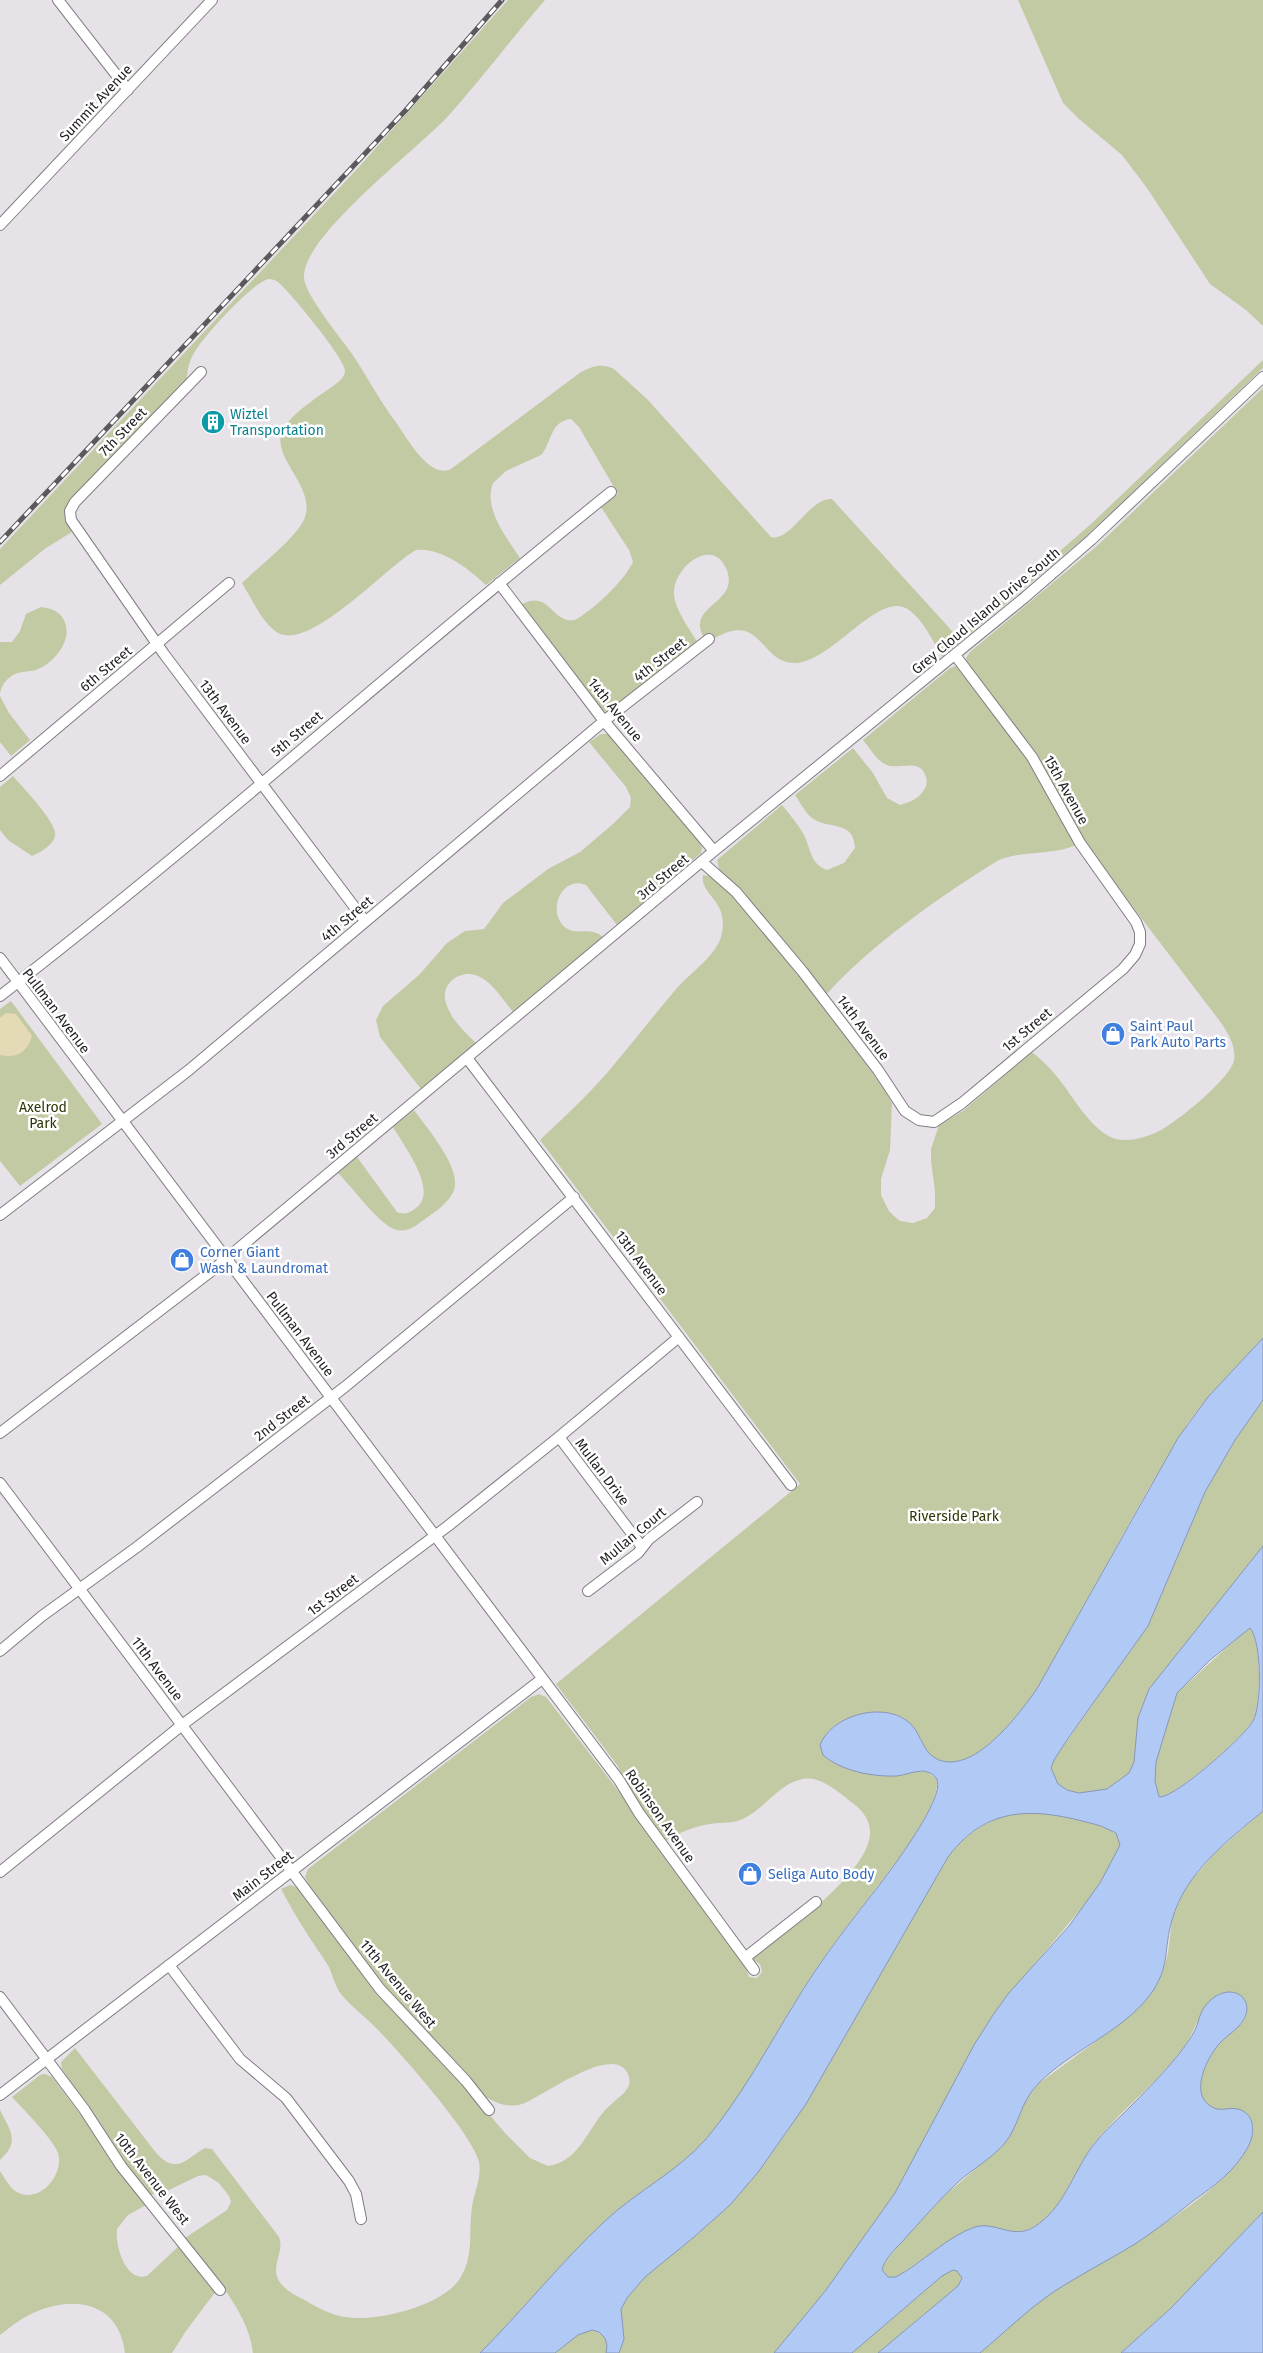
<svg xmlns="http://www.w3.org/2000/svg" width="1263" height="2353" font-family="'Fira Sans',sans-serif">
<rect width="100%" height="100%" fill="#e6e2e8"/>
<!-- green -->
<path fill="#c2caa4" d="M508,0h37c-32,37 -62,77 -95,114 -29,33 -149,122 -146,164 1,17 37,60 48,76 15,22 27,46 43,67 11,15 34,59 56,48l130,-97c12,-6 20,-9 33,-3l34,31 123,137c20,5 39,-40 61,-38l121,133 7,2 47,-37 84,-73 172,-164v8l-174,166 -147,123c-9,-16 -18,-36 -33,-47 -30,-22 -76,53 -115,53 -34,0 -32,-52 -79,-25l-4,-5 -7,5c-2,-4 -5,-10 -4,-15 3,-20 39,-25 26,-55 -14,-31 -51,-1 -52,23 -1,17 16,38 24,52l-91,69 -7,-3 -80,-104c30,-17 31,19 55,15 17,-9 50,-40 58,-58l-4,-12 -28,-43 17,-13 -39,-67 -8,-8c-21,2 -19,24 -30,36l-35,16 -13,12c-10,26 14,55 27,75l-34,27c-17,-16 -45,-38 -70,-35 -28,15 -105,101 -138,83 -16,-10 -26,-34 -36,-50 16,-16 57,-47 63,-66 11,-32 -38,-62 -21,-89 11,-18 36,-32 53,-45 4,-3 8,-7 8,-13 -1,-12 -54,-77 -66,-87 -3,-3 -6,-4 -11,-4 -17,5 -65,58 -74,74 -5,9 -7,17 -7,27l-117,120 -5,15 7,17 -26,16 -46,37v-36l358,-381z
M1018,0h245v326l-17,-16 -36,-26 -63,-96 -25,-33 -43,-36 -16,-16z
M1263,388v950l-55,59 -20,26 -39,65 -111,199c-17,25 -66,92 -103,71 -14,-8 -14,-28 -30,-39 -20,-14 -66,-5 -80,17 -2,4 -3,10 -4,14 10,19 56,27 75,26 11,-1 21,-6 31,-4l9,6c9,23 -47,94 -62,113 -28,36 -56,72 -79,111 -29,47 -53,97 -91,139 -29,32 -68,51 -99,80 -45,42 -82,89 -125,132h-227c-4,-41 -44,-83 -68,-115l42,-28 4,-8 -2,-6 -10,-13 -13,-8 -8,1 -29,14 -19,5 -28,-35 -60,-91 -1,-7 14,-14 82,106c21,21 28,5 48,-6l7,1 67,88c6,15 -9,29 0,44 5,8 15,14 24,18 16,10 34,19 53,19 30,1 85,-13 103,-38 16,-24 9,-47 13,-73 2,-15 10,-30 7,-45 -5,-26 -81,-112 -103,-134 -11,-12 -25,-21 -35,-34 -6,-8 -8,-18 -12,-27 -7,-12 -16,-23 -23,-35 -9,-14 -17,-28 -25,-43l9,-4 7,2 208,246 25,25 18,8c28,-4 38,-31 53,-51 6,-8 14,-14 22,-21 4,-4 8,-10 6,-17 -11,-39 -89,22 -107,27 -13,4 -24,0 -36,-7l-119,-130 -59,-83 -3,-7 3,-8 223,-172 8,-3 7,3 88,114 112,157 3,9 8,1 5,-6 -2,-8 -7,-4 1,-4c31,-24 112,-81 116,-121 1,-16 -9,-26 -20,-34 -13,-10 -30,-25 -47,-22 -25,4 -40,33 -63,41 -10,4 -20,2 -30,4 -16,2 -31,9 -45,17l-28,-38 -20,-38 -61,-81 244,-200 -260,-344c23,-22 46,-43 67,-67 24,-28 46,-57 70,-85 14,-16 41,-33 45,-55 6,-34 -22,-37 -19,-58l10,2 11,8 93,112 67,92 8,14 -2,47 -9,29v16l8,16 5,5 6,5 13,2 14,-5 8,-10v-17l-4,-30v-12l8,-24 24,-14 69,-59c10,8 19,17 27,27 15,19 33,53 57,60 15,3 32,-2 45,-9 16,-8 71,-53 73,-70 2,-13 -5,-25 -12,-36l-131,-172 -55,-97 -69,-92 -1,-5 4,-6 128,-107z
M41,607c8,1 16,3 21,10 14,20 -7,46 -26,53 -7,2 -16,1 -23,5 -7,4 -12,11 -13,19v-52h12l8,-11 6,-17z
M956,666l67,85 53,94c-25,11 -52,5 -77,15 -56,34 -130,86 -173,135l-92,-111 -15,-15 -2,-9 65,-55c8,10 16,19 22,30 7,14 6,29 23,35l17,-7 11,-15c-1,-29 -28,-18 -43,-30 -7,-5 -12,-16 -17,-23l58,-47 20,25 14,25 13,7c7,-2 15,-5 20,-10 5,-5 8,-11 6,-18 -6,-22 -30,-4 -43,-14 -8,-5 -14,-16 -20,-23l87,-72z
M0,696l9,17 21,27 -19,16 -11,-14z
M601,734h6l6,4 86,103 3,7 -1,5 -84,72 -31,-40c-25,-10 -40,28 -20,43 10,8 24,-2 37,9l-90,75c-9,-11 -19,-27 -31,-34 -18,-12 -43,4 -36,25 5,17 19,29 30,40l-55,46 -41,-52 -4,-17 7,-14 36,-31 28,-32 18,-12 19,-2 19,-26 45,-34 32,-17 33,-28 17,-17 1,-9 -5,-11 -37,-45z
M13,776c9,11 45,47 42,60 -1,8 -15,17 -23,20l-24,-16 -8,-10v-43z
M11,1001l91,123 -82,62 -20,-25v-152z
M414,1110c12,17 48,58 40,80 -5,13 -18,21 -29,29 -9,7 -19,15 -31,10 -17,-7 -41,-41 -56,-56l19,-16 40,55c7,3 13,1 19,-4 23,-17 -12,-62 -23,-81z
M1263,1400v146l-114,143 -11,29 -4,44 -5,11 -22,16 -28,4 -12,-3 -9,-6 -6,-13v-9l96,-136 57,-134 30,-52z
M1249,1627c13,12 12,78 4,93 -8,16 -79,78 -94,77l-4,-16 1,-19 21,-69z
M1263,1811v401l-92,96 -50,45h-141c24,-20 46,-43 72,-61 42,-28 209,-111 201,-168l-14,-14c-7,-2 -16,1 -23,-1 -30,-8 -9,-51 3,-65 8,-9 19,-14 25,-24 3,-5 3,-10 3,-15l-26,-12c-21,12 -24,36 -38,55 -24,33 -57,58 -83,88 -22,24 -29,57 -52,80 -31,28 -39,9 -71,11 -16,1 -63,40 -81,50h-9l-5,-7 2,-6 13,-17 48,-52 53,-45 26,-48 14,-18 80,-59 30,-28 14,-23 6,-21 4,-34 10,-24 8,-13 26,-30z
M1020,1812c21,0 88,7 99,26l1,7 -3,10 -26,42 -91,108 -16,24 -89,164 -69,97 -52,63h-155l5,-14 -3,-30 6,-11 18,-21 49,-40 36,-32 29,-34 30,-42 35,-58 124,-214c18,-24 42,-39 72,-45z
M45,2074l7,3 96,127 -20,11 -11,14c-2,16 8,53 30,47l34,-32 35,47 -30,40 -14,22h-47c-6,-53 -55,-59 -96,-38 -10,5 -20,13 -29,20v-164c4,6 8,14 14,19 22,17 51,-13 44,-37 -5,-14 -35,-44 -46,-56l28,-22z
M0,2110c11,22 20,31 0,50z
M953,2270l4,1 5,7 -4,8 -80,67h-26l95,-81z
M587,2330c14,0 23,9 19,23h-51l23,-18z"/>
<!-- sand -->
<path fill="#e4dab5" d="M6,1013l10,1 16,22c-4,16 -16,23 -32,19v-37z"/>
<!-- water -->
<path fill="#b1caf5" stroke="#8696b5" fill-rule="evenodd" d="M1263,1338v62l-28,40 -30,52 -57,134 -79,111 -15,23 -3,8 7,16 9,6 12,3 28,-4 22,-16 5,-11 4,-44 11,-29 114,-143v265c-36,30 -78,62 -91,109 -9,30 -1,46 -22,75 -29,38 -79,55 -112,89 -18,18 -19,42 -33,59 -13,15 -32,26 -47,39 -20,19 -38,40 -57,61 -7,7 -17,17 -19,27l6,7h8c26,-14 52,-41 79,-50 20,-6 38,13 59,0 30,-19 38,-52 57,-79 10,-14 23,-25 35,-37 18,-18 37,-37 53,-57 6,-8 12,-16 17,-26 3,-8 4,-16 10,-23 24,-29 57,-4 32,22 -6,6 -14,11 -19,17 -13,15 -30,51 -7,63 8,5 17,0 26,2 18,5 17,25 10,38 -13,24 -34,39 -55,54 -19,15 -38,30 -58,43 -26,16 -54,30 -80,47 -27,18 -50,41 -75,62h-102l80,-67 4,-8 -5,-7 -4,-1 -11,6 -90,77h-78l52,-63 69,-97 79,-148 19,-30 15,-21 61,-68 31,-43 20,-38 -4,-12 -15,-7c-60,-17 -111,-25 -153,31l-142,247 -47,67 -29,34 -36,32 -49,40 -18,21 -6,11 3,30 -5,14h-13l1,-7 -2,-8 -6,-6 -7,-2 -14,5 -23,18h-75c43,-43 81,-91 125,-132 32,-30 72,-49 101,-82 36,-43 61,-91 90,-138 24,-40 52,-76 81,-113 13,-17 68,-89 60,-108 -2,-6 -9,-8 -14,-9 -9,0 -18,4 -26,5 -24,1 -56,-5 -74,-21l-3,-10c11,-29 60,-43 86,-25 15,10 15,30 29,38 37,21 86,-46 103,-71l140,-249 30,-41zM1250,1628c12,14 12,76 3,93 -8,15 -79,78 -94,76l-4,-16 1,-19 21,-69 33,-33z
M1263,2212v141h-142l50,-45z"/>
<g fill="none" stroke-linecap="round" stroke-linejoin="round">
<!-- minor casing -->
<g stroke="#817d83" stroke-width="12">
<path id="minor" d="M58,0l70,90
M0,225l212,-225
M201,372l-126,130 -5,9 1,9 93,134 201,267
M499,583l105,138 110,130
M0,776l229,-193
M702,862l34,30 67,80 75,98 27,41 14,9 15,2 28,-19 161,-134 12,-14 5,-11v-12l-4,-10 -56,-79 -48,-86 -77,-102
M0,958l619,822 20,33 115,157
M0,996c209,-161 405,-339 611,-504
M467,1058l324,427
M0,1215l189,-145 415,-349 105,-82
M0,1433l214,-164 500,-418 310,-253 67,-58 172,-163
M559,1437l83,110
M0,1483l380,506 86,92 23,29
M588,1591l50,-38 11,-14 48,-37
M0,1651l42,-35 95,-69 209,-161 228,-189
M0,1872l182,-147 266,-199 111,-89 120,-100
M746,1957l70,-55
M169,1965l71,94 46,39 63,83 7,13 5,25
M0,1997l84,112 37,57 99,124
M0,2095l542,-416"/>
</g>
<!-- minor -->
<use href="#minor" stroke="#fff" stroke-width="10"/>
<!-- rail casing -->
<g stroke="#5c595c" stroke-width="5">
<path id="rail" d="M0,542l405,-431 97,-111"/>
</g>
<!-- rail -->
<use href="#rail" stroke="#fff" stroke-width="3" stroke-dasharray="9" stroke-linecap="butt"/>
</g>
<!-- icons -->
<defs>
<g id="building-disc" transform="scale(1.25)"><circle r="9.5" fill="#0f9aa8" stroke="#fff"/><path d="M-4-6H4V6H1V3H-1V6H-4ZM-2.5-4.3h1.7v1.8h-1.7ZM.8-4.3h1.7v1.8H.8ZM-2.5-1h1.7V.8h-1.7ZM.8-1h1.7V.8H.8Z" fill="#fff"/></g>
<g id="shop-disc" transform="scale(1.25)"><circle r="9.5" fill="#3f7fe0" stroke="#fff"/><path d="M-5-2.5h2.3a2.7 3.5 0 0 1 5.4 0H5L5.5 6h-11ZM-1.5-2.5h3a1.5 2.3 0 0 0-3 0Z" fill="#fff"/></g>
</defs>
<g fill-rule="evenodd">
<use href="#building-disc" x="213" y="422"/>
<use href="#shop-disc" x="1113" y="1034"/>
<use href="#shop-disc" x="182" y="1260"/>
<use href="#shop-disc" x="750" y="1874"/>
</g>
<g text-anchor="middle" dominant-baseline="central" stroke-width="5" stroke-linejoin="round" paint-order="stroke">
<!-- street labels -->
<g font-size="14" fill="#201e20" stroke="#fff">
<text transform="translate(96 103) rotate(-47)">Summit Avenue</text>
<text transform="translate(123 432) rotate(-46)">7th Street</text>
<text transform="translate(986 611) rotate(-40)">Grey Cloud Island Drive South</text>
<text transform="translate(660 660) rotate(-38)">4th Street</text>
<text transform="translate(106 669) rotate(-40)">6th Street</text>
<text transform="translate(615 710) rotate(51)">14th Avenue</text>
<text transform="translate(225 712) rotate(53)">13th Avenue</text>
<text transform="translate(297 734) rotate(-40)">5th Street</text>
<text transform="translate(1066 790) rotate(61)">15th Avenue</text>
<text transform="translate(663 877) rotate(-40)">3rd Street</text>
<text transform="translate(347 919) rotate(-40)">4th Street</text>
<text transform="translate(56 1011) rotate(53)">Pullman Avenue</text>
<text transform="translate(863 1028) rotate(53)">14th Avenue</text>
<text transform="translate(1027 1030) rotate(-40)">1st Street</text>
<text transform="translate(352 1136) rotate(-40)">3rd Street</text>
<text transform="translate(641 1263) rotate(53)">13th Avenue</text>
<text transform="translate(300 1334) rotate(53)">Pullman Avenue</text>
<text transform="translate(282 1418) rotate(-38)">2nd Street</text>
<text transform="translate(602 1472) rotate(53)">Mullan Drive</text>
<text transform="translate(633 1536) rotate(-40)">Mullan Court</text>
<text transform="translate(333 1595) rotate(-37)">1st Street</text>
<text transform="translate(157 1669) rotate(53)">11th Avenue</text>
<text transform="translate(660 1816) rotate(55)">Robinson Avenue</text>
<text transform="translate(263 1876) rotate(-38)">Main Street</text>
<text transform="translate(398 1984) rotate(50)">11th Avenue West</text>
<text transform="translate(152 2179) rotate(52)">10th Avenue West</text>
</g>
<!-- culture labels -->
<g font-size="14" fill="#0d838f" stroke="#fff" text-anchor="start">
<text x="230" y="414">Wiztel<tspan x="230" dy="16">Transportation</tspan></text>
</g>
<!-- shop labels -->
<g font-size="14" fill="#366cbe" stroke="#fff" text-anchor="start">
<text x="1130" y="1026">Saint Paul<tspan x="1130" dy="16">Park Auto Parts</tspan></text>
<text x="200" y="1252">Corner Giant<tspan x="200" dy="16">Wash &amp; Laundromat</tspan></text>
<text x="768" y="1874">Seliga Auto Body</text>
</g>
<!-- park labels -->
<g font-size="14" fill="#2e3403" stroke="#fff">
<text x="43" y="1107">Axelrod<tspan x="43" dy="16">Park</tspan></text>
<text x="954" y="1516">Riverside Park</text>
</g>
</g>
</svg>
